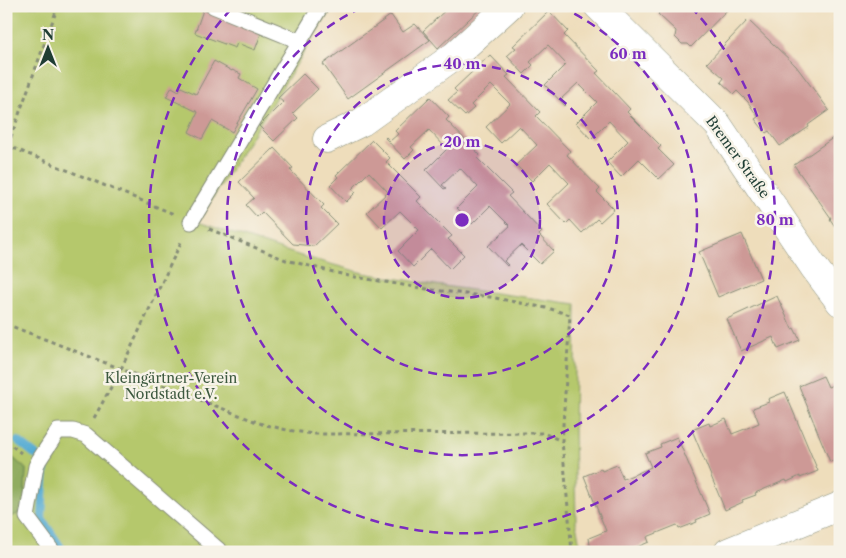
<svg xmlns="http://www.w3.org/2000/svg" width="846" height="558" font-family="'Libre Caslon Text',serif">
<rect width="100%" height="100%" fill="#f7f3e8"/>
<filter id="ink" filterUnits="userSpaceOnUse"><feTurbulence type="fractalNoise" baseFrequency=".02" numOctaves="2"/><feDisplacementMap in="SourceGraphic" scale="10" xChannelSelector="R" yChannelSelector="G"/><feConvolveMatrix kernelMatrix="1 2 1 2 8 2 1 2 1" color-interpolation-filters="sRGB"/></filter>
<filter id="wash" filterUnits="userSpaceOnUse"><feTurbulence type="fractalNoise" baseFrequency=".0096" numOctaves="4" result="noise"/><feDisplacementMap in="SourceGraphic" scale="20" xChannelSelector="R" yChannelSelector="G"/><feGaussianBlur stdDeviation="1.12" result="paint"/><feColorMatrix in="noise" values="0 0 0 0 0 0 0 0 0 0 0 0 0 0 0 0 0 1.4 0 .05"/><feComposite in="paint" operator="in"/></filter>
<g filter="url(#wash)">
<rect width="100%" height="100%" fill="#edb"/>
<!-- green -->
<path fill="#b5c86c" stroke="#6a8250" d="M6,6h327l-135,216 100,33 65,18 73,12 140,19 -2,125 2,94 5,29h-575v-33l18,-8 2,-42 -20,-17z"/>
<!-- forest -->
<path fill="#90ac60" stroke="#58744a" d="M6,452l20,17 -2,42 -18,8z"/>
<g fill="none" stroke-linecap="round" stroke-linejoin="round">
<!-- stream -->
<path stroke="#57acd3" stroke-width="8" d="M18,441l27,21 -3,57 22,33"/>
</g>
<g id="blocks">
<!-- building -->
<path fill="#cd9996" d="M450,6h33l-45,42 -15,-17z
M660,6h71l-40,41 -3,-3h-6l-7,-7 1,-6 -18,-17 5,-5z
M203,10l59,21 -7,19 -18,-7 -2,5 -40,-15z
M549,11l19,20 -4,4 35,36 -3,2 34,36 -3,3 34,34 -3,3 16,16 -15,14 -20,-20 -18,18 -14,-15 21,-21 -19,-20 -18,18 -15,-16 21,-21 -19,-19 -17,16 5,6 -1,1 -20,-21 21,-21 -18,-19 -18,17 3,3 -9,9 -17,-18 9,-8 -3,-2z
M391,15l12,17 12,-8 15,16 -82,59 -25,-35z
M748,20l48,46 33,44 -21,15 1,2 -29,19 -11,-15 -3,2 -11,-14 3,-2 -10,-15 -11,-11 -3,3 -13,-12 3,-4 -17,-15z
M490,55l19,20 -3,2 34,35 -4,4 34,35 -3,4 33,34 -3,3 17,17 -14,13 -3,-3 -15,14 -12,-13 -4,4 -19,-20 22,-21 -19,-20 -18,18 -16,-16 21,-20 -18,-19 -18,17 -15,-16 24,-23 -19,-19 -20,20 3,3 -9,8 -17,-16 9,-8 -3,-3z
M214,61l18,10v-1l9,4 -2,4 18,11 -25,43 -20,-11 -10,18 -13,-7 9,-20 -32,-15 6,-10 7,4 2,-4 15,7z
M303,74l15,15 -25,24 5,5 -24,23 -15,-15 24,-24 -5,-4z
M430,97l19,20 -3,3 34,35 -3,3 35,35 -4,3 34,36 -3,3 15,16 -14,13 -19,-19 -17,16 4,4 -1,1 -19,-20 22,-20 -20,-20 -18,18 -15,-16 21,-21 -18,-19 -18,17 4,3 -2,1 -18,-19 21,-21 -18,-19 -18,17 3,3 -9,9 -20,-21 1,-1 4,4 8,-7 -3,-3z
M840,133v92l-4,3 -6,-9 1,-1 -37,-53z
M372,140l18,18 -4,4 35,35 -4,4 35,35 -4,3 16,16 -14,14 -19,-20 -18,18 -15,-16 21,-21 -19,-19 -18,17 -15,-16 21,-20 -19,-20 -17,17 4,3 -10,10 -16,-17 8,-8 -2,-2z
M274,148l19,20 -3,2 34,35 -3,3 16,16 -23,22 -21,-2 -31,-32 -5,5 -11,-12 8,-7 -15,-16z
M742,234l19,45 -43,18 -19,-45z
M777,296l15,33 2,-1 6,12 -22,9 -5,-12 -32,14 -14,-32z
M823,376l5,11 12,-5v76l-10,4 -31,-76z
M785,392l33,79 -18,7v-2l-13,6 -1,-2 -31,13 1,2 -14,5 1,2 -18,8 -33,-80 17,-7 1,3 16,-7 6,15 13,-5 14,-6 -6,-15 16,-6 -1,-3z
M677,437l33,77 -14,6 1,2 -18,7 -2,-4 -30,12 2,5 -19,8 -1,-2 -9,4h-29l-2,-14 17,-7 -22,-55 17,-7 1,2 15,-6 6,14 15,-6 13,-6 -6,-14 16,-6 -1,-3z"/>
</g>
</g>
<g filter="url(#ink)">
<use href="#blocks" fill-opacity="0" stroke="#868d78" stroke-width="1"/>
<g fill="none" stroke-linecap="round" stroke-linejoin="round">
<!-- service casing -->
<g stroke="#868d78" stroke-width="17">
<path id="service" d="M213,6l86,35
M191,222l130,-216
M53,552l-26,-35 9,-51 3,-6 19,-29h15l13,4 135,117"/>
</g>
<!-- minor casing -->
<g stroke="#868d78" stroke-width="29">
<path id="minor" d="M598,6l120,119 95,141 27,36
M327,139l35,-17 92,-66 55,-50
M728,552l112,-46"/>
</g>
<!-- path -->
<path stroke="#868d78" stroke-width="3" stroke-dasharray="4 4" stroke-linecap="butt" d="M6,145l168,69
M8,145l50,-139
M209,229l77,31 63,16 84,14 57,7 61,12 19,6 -8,126 10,111
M6,324l256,100 25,6 26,4 230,-1 19,8
M94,418l27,-49 61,-129
M6,441l15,12"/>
<!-- service -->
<use href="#service" stroke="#fff" stroke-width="15"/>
<!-- minor -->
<use href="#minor" stroke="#fff" stroke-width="28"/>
</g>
</g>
<!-- distance rings -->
<circle cx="462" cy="220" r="78" fill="#7b2cbf" fill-opacity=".12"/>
<g fill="none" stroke="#7b2cbf" stroke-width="2.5" stroke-dasharray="9 6">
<circle cx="462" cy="220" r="78"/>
<circle cx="462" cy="220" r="156"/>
<path d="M561 7A235 235 0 1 1 363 7"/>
<path d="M691 7A313 313 0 1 1 233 7"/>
</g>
<g text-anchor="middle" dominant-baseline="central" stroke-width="5" stroke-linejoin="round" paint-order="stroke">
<!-- street labels -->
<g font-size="14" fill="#1f3d34" stroke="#f7f3e8">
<text transform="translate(738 157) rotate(54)">Bremer Straße</text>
</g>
<!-- park labels -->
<g font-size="14" fill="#3d593f" stroke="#f7f3e8">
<text x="171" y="378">Kleingärtner-Verein<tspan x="171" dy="16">Nordstadt e.V.</tspan></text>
</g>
</g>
<circle cx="462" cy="220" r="8" fill="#7b2cbf" stroke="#f7f3e8" stroke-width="2.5"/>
<g font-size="15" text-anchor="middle" font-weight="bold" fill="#7b2cbf" stroke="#f7f3e8" stroke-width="5" stroke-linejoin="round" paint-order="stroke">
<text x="628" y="59">60 m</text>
<text x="462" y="69">40 m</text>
<text x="462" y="147">20 m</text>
<text x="775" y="225">80 m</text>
</g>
<!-- margin -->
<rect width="846" height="558" fill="none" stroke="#f7f3e8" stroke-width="25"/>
<!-- north arrow -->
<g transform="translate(48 48)" stroke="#f7f3e8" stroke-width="4" paint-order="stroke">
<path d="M0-4L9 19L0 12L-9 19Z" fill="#1f3d34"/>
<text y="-8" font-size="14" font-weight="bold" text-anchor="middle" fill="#1f3d34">N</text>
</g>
</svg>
